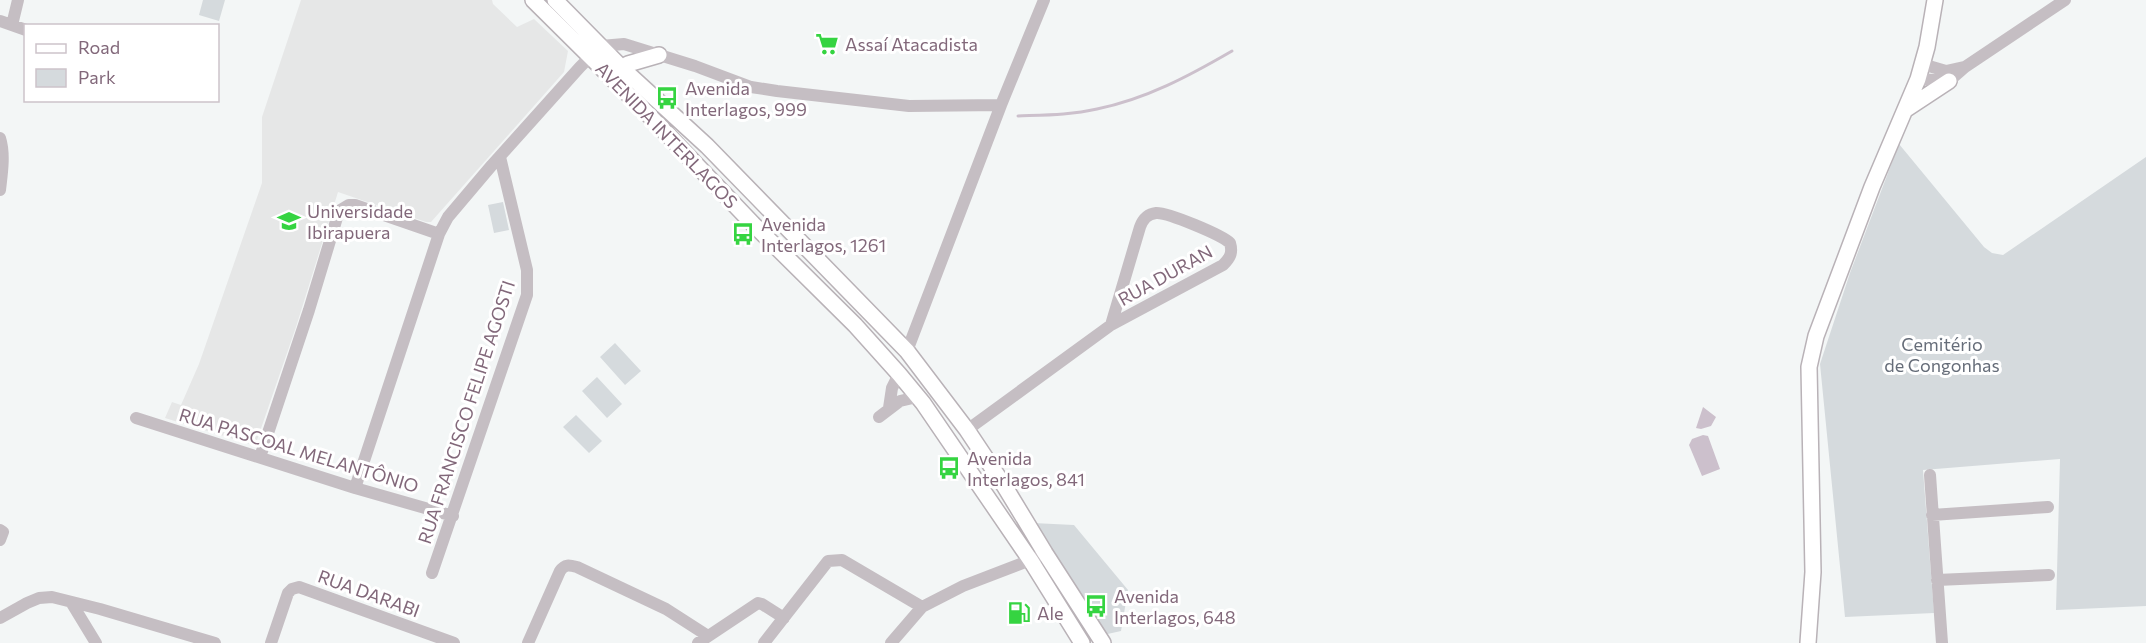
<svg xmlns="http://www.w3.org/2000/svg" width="2146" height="643" font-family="Commissioner,sans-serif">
<rect width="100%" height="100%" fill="#f3f6f6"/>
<!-- built -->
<path fill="#e6e7e7" d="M301,0h191l1,4 24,23 17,-8 34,32 -4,21 -133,150h-5l-88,-30 -42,135 -39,113 -7,4 -85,-26 7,-16 9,3 18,-41 63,-181v-66z"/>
<!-- green -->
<path fill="#d5dadd" d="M203,0h22l-6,21 -20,-6z
M1899,144l85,103 8,6 11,2 143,-98v449l-90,4 4,-151 -137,11 11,143 -89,4 -25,-253 30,-91z
M503,202l6,28 -15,3 -6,-28z
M615,343l26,28 -16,14 -25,-28z
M597,377l25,27 -15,14 -25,-27z
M576,415l26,26 -13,12 -26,-26z
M1033,523l41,2 54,65 -7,41 -18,4z"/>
<!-- water -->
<path fill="#ccc0cc" d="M1703,407l13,10 -5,9 -10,3 -5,-1z
M1703,435l5,1 12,33 -18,7 -13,-31 3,-6z"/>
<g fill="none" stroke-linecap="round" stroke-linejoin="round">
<!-- stream -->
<path stroke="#ccc0cc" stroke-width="3" d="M1018,116c27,-1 53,-1 79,-7 49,-10 92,-33 135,-58"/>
<!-- major casing -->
<g stroke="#b9b2b7" stroke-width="18">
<path id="major" d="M533,0l112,111 108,113 102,101 44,49 24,29 108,158 51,82
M555,0l68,69 84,77 200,205 60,79 38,57 40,66 58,90
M619,77l9,-13 31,-9
M1905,110l44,-29
M1808,643l5,-71 -4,-205 7,-31 56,-149 46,-108 9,-32 8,-47"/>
</g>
<!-- minor -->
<path stroke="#c5bec3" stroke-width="12" d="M0,21l26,9
M12,25l6,-25
M1922,64l24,7 18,-4
M1918,79l31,2 16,-14 100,-67
M0,138c5,16 2,35 0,52
M907,351l94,-246 43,-105
M889,408l3,-20 7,-14
M879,417l21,-16 17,-4
M136,418l219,70 98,28
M967,430l144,-105 112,-60c7,-7 10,-12 7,-22 -8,-8 -63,-31 -74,-30 -9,1 -13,6 -16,14l-29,98
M260,457l49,-147 30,-99 10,-6h6l84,29
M1930,475l12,168
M355,488l84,-254 9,-17 44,-52 88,-98 21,-21 23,-2 71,22 56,21 26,4 132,15 92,-1
M1932,515l116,-8
M0,530l3,2 -3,8
M432,573l95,-278v-25l-27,-113
M1937,580l112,-5
M71,602l25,41
M0,618l27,-15 12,-5 13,-1 48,12 115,34
M271,643l17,-50 4,-4 7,-2 155,56
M528,643l32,-72c5,-7 9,-6 17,-4l89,42 42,27
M698,643l60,-40 4,1 22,14
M764,643l64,-82 14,-1 80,47
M891,643l31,-36 41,-21 73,-28"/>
<!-- major -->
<use href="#major" stroke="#fff" stroke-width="15"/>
</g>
<!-- icons -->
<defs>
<g id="supermarket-bare" transform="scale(1.8)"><path d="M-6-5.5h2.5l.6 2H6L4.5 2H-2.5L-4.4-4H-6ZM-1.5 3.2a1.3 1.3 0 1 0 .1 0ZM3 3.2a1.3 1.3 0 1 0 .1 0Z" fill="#35d441" stroke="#fff" stroke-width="2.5" paint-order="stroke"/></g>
<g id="bus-bare" transform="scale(1.8)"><path d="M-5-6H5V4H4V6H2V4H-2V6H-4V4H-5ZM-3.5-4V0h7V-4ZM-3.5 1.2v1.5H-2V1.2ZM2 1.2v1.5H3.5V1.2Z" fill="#35d441" stroke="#fff" stroke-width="2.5" paint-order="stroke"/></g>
<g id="university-bare" transform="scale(1.8)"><path d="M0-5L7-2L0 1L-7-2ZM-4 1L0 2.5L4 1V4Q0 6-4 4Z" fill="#35d441" stroke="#fff" stroke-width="2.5" paint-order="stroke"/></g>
<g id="fuel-bare" transform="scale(1.8)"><path d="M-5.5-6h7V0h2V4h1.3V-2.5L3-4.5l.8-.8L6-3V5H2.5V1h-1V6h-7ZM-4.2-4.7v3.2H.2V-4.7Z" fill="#35d441" stroke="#fff" stroke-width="2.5" paint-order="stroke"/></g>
</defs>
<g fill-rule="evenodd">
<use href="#supermarket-bare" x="827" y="44"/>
<use href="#bus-bare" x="667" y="98"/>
<use href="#university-bare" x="289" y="221"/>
<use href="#bus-bare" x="743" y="234"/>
<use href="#bus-bare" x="949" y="468"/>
<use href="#bus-bare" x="1096" y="606"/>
<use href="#fuel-bare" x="1019" y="613"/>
</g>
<g text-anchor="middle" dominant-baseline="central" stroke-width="6" stroke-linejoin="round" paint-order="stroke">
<!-- poi labels -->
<g font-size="18" fill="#82687a" stroke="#fff" text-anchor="start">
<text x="845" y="44">Assaí Atacadista</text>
<text x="685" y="88">Avenida<tspan x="685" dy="21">Interlagos, 999</tspan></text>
<text x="307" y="211">Universidade<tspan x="307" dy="21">Ibirapuera</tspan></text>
<text x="761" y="224">Avenida<tspan x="761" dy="21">Interlagos, 1261</tspan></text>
<text x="967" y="458">Avenida<tspan x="967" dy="21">Interlagos, 841</tspan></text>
<text x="1114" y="596">Avenida<tspan x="1114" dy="21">Interlagos, 648</tspan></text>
<text x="1037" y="613">Ale</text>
</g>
<!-- street labels -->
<g font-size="18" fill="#82687a" stroke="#fff">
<text transform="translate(667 135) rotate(46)">AVENIDA INTERLAGOS</text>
<text transform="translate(1165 275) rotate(-29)">RUA DURAN</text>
<text transform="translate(466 412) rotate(-72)">RUA FRANCISCO FELIPE AGOSTI</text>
<text transform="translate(299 450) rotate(17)">RUA PASCOAL MELANTÔNIO</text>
<text transform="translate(369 593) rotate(20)">RUA DARABI</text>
</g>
<!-- park labels -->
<g font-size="18" fill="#666d79" stroke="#fff">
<text x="1942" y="344">Cemitério<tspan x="1942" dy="21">de Congonhas</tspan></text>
</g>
</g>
<!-- legend -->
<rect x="24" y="24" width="195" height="78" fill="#ffffff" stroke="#cdc3ca" stroke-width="1.5"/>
<rect x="36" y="44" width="30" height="9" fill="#ffffff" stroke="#cdc3ca" stroke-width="1.5"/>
<text x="78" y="54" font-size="18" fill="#82687a">Road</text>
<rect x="36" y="69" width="30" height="18" fill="#d5dadd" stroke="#cdc3ca" stroke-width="1.5"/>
<text x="78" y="84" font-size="18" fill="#82687a">Park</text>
</svg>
